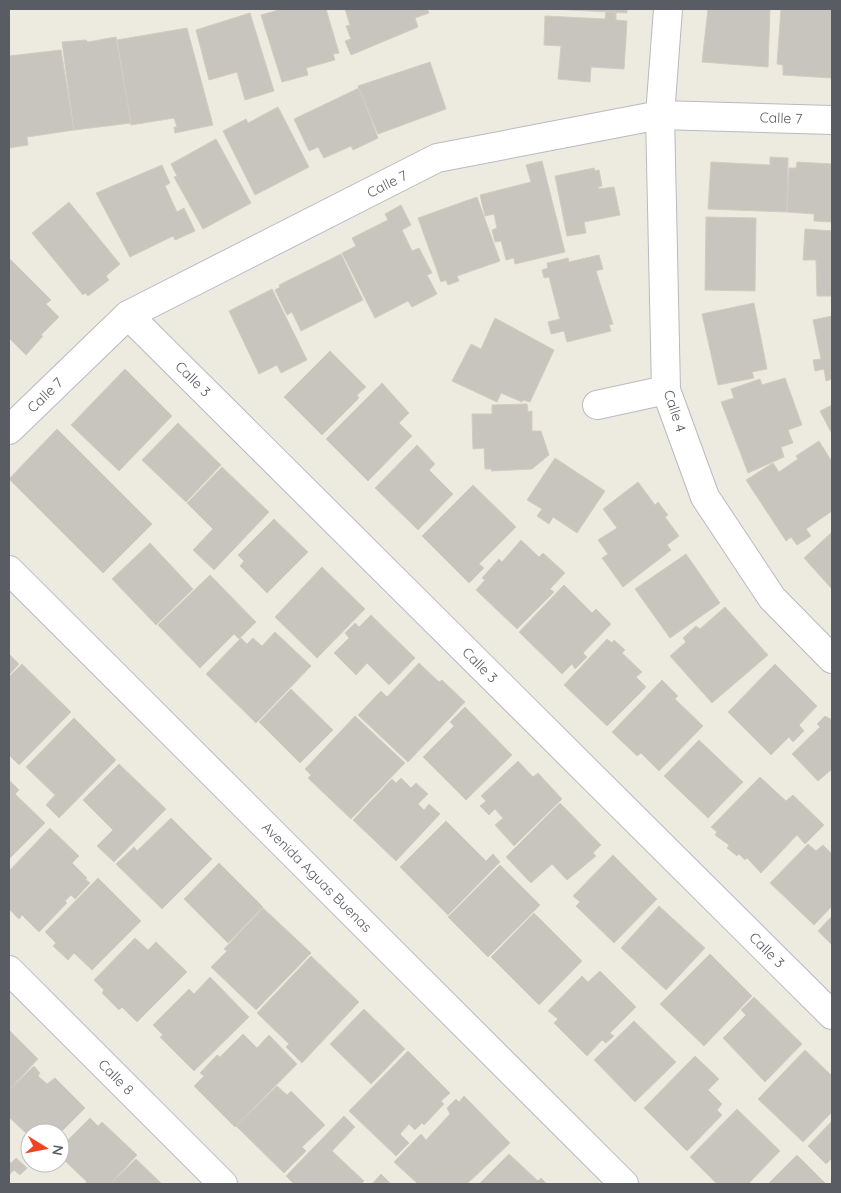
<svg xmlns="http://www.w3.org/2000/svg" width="841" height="1193" font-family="Quicksand,sans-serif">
<rect width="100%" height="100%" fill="#edebdf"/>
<!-- building -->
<path fill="#c7c5bd" stroke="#d1cdbe" d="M282,9h44l13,44 -6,1 2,6 -29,8 2,7 -26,7 -21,-67z
M345,9h82l2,4 -14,5 3,9 -67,28 -6,-14 6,-2 -5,-13 4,-1z
M553,9h74v4z
M708,9h62l-2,58 -66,-5z
M781,9h51v69l-49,-3v-10l-6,-1z
M606,11l10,1v8l11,1 -3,48 -33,-2 -1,15 -32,-3 3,-33 -17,-1 1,-29 60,3z
M250,13l24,78 -29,9 -8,-28 -28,8 -13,-50z
M187,28l26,97 -38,8 -1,-6h3l-3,-9 -43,7 -14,-85z
M116,37l15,86 -57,7 -12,-88 24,-2 2,2z
M61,50l13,80 -47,7 1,8 -19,3v-92z
M430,62l16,47 -68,25 -20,-48z
M359,88l19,50 -25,12 -2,-4 -27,12 -6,-11 -9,4 -15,-32z
M278,107l31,60 -54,28 -32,-64 23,-12 2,4z
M216,139l35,64 -48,26 -29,-52 3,-1 -6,-12z
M770,157l18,1 -1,54 -79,-3 3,-47 59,3z
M542,161l23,91 -50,12 -1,-6 -8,2 -5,-19 -6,1 -3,-12 5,-2 -3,-14 -9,2 -5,-21 51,-13 -5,-17z
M797,162l35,2v58l-18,-1v-7l-27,-2 2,-44h7z
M162,165l8,18 -5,3 12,26 7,-4 11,23 -20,9 -2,-4 -43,21 -34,-64z
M594,168l1,3 4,-1 3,16 -4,1 1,2 15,-2 6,28 -36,7 2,11 -19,3 -12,-60z
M477,197l23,64 -43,15 2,5 -11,4 -2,-5 -5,2 -23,-64z
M69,202l51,62 -14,12 3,4 -21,16 -3,-3 -2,2 -51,-62z
M401,205l10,20 -9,5 10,21 7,-3 13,25 -5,2 10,19 -25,13 -4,-6 -33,17 -33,-65 14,-7 -4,-8 36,-18 -3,-6z
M706,217l50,1 -1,73 -50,-1z
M805,229l27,2v65h-15l-1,-36h-13z
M341,254l22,46 -62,31 -9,-19 -5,3 -12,-25 5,-3 -1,-2z
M599,255l4,14 -7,2 17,53 -4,1 2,6 -44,11 -3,-11 -13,3 -3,-12 12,-3 -11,-42 -5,1 -2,-8 6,-2 -1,-5 21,-5 1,4z
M9,258l42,42 -5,4 13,13 -18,18 2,1 -17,19 -17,-17z
M272,289l35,71 -26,13 -4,-8 -18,9 -30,-63z
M754,303l13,66 -15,3 2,6 -36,7 -16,-71z
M832,316v63l-6,2 -2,-12 -9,2 -2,-11 8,-1 -8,-39z
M495,318l59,32 -24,52 -7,-2 -1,2 -21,-9 -4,9 -45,-21 19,-37 10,5z
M330,351l36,36 -9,8 2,3 -37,37 -38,-38z
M125,369l47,47 -53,55 -48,-46z
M785,378l17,47 -14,5 5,13 -12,4 3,10 -36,16 -27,-71 13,-4 -3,-9 29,-10 2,6z
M382,383l27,30 -10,10 13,13 -44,45 -42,-42z
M527,404l1,8 4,-1v20h9l8,24 -17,14 -41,2 1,-2h-7l-1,-21 -11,1 -1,-35h20v-9z
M832,405v29l-12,-23z
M178,423l43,42 -35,37 -44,-42z
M57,429l95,95 -49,49 -94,-94z
M819,441l13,21v49l-26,18 5,7 -14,9 -6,-8 -5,4 -40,-61 27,-17 6,9 19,-13 -2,-3z
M417,445l18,19 -6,6 24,24 -35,36 -43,-42z
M555,458l50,33 -28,42 -24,-16 -4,7 -12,-8 5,-7 -15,-9z
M222,467l47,45 -55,58 -21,-20 20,-21 -26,-26z
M638,482l17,23 3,-3 10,13 -3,2 14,19 -12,9 4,5 -48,37 -21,-29 6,-4 -10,-14 19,-12 -14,-19z
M473,485l43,42 -37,37 5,4 -15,15 -47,-47z
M274,519l34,33 -41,41 -27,-27 4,-5 -6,-6z
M832,532v57l-28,-31z
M521,540l18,17 4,-4 22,20 -15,16 4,3 -37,37 -41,-39 9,-10 -3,-2 17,-19 3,3z
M150,543l43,46 -37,36 -44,-46z
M686,554l34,49 -50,35 -35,-49z
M322,567l43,42 -48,49 -42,-41z
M210,575l46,47 -17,17 -5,-5 -34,34 -42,-43z
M564,585l28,28 4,-4 15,15 -28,29 4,4 -12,12 -3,-5 -10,10 -43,-42z
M725,607l43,48 -56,48 -42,-47 16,-14 -3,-4 13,-12 4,3z
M371,615l44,43 -26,27 -22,-22 -11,12 -22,-22 15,-15 -4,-5 10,-10 4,4z
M275,632l36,34 -55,57 -50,-49 35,-36 6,6 6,-6 9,8z
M607,639l5,4 2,-3 11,10 -3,3 20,19 -6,5 10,10 -39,39 -43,-41z
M9,654l10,10 -10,11z
M419,663l20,19 3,-2 23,22 -57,60 -50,-47 23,-24 6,6z
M22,664l49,48 -52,53 -10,-10v-78z
M775,664l42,42 -18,19 5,6 -11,11 -4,-5 -18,18 -43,-43z
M662,680l16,16 -3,3 28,27 -44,45 -18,-18 -4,3 -25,-24z
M291,689l42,41 -33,33 -41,-41z
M465,707l47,48 -46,45 -43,-43 31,-31 -4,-4z
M355,716l50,47 -54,56 -43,-41 3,-3 -6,-6z
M825,716l7,4v49l-14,12 -26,-27 28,-27 -3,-3z
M74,718l42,42 -57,58 -13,-13 9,-10 -29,-28z
M699,740l44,42 -35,36 -44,-42z
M518,761l15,16 5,-4 24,26 -48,47 -19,-21 8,-7 -8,-9 -6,6 -9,-9 6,-5 -5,-5z
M119,764l47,45 -52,53 -17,-16 16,-16 -30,-30z
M760,777l26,24 7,-6 31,30 -19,19 -8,-9 -36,38 -14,-15 -2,2 -6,-6 -2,2 -10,-8 2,-3 -14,-10 2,-3 -6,-5z
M401,778l10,10 5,-5 12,11 -10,10 6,6 5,-6 11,10 -44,47 -43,-41 39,-41 4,4z
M9,780l10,10 -4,4 30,29 -36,36z
M560,803l41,42 -8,8 3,3 -29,24 -15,-16 -21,19 -25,-26z
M171,818l41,41 -50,50 -46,-45 18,-17 3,4z
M446,821l40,40 7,-7 7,8 -52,53 -48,-48z
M50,828l29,28 -7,7 15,15 -2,1 5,4 -15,16 -4,-4 -6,6 2,2 -28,29 -17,-17 -3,4 -10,-10v-38z
M808,844l8,7 7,-6 9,9v52l-18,19 -44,-42z
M613,855l44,44 -43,44 -38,-37 4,-4 -7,-6z
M219,863l44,44 -35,36 -44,-44z
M500,865l40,40 -52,52 -40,-40z
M98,878l43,43 -49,49 -18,-17 -6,7 -15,-14 3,-3 -11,-11z
M659,906l46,42 -39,42 -45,-42z
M263,908l48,45 -55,57 -45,-43 16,-16 -3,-2z
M534,913l48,48 -43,44 -48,-48z
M832,916v29l-14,-14z
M135,938l13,12 8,-8 31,30 -50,50 -15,-15 -3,3 -17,-17 2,-3 -10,-10z
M710,954l42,42 -48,50 -44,-42z
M311,956l48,46 -57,61 -16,-16 3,-3 -32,-31z
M600,971l36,36 -26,26 4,3 -8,7 -4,-3 -15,16 -33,-33 4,-4 -10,-8 34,-35 6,6z
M210,977l39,40 -55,54 -34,-34 3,-2 -10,-10 36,-36 5,5z
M754,997l48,47 -37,38 -42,-44 23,-23 -5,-5z
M364,1009l41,40 -34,35 -41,-40z
M634,1021l42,41 -41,40 -41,-42z
M9,1030l29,29 -29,31z
M243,1034l14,14 12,-13 28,29 -62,63 -41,-41 10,-10 -4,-3 17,-18 3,2z
M805,1050l27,26v36l-29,30 -45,-43z
M408,1051l42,42 -9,8 3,3 -20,21 -2,-2 -7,7 -6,-6 -9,10 9,9 -13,13 -47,-45z
M695,1056l24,23 -11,11 14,14 -5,6 5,5 -35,36 -43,-43z
M34,1066l6,7 -2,3 9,8 8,-6 30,30 -25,25h-30v4l-21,-20v-27z
M277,1086l10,9 4,-4 34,34 -23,22 4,4 -22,22 -48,-47z
M464,1096l46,47 -43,41h-49l-24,-22 27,-28 5,6 24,-26 -3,-6 9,-9 3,3z
M737,1109l43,42 -32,33h-31l-27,-27z
M344,1116l11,11 -23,24 32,30 -3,3h-67l-8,-8z
M90,1118l8,8 4,-4 35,33 -27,29h-26l3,-2 -27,-26v-8z
M832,1121v37l-6,6 -18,-18z
M509,1154l29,27 3,-3 6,6h-68z
M797,1155l29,29h-58z
M16,1158l11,10 -7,7 -6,-5 -5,5v-14l2,2z
M136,1159l26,25h-52z
M381,1174l10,10h-19z"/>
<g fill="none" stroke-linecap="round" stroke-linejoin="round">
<!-- minor casing -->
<g stroke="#b8bac0" stroke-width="30">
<path id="minor" d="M668,9l-8,106 6,275 39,107 67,101 60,61
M128,315l704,700
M597,405l69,-15
M9,430l119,-115 309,-157 223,-43 172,5
M9,570l615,614
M9,970l214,214"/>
</g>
<!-- minor -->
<use href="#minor" stroke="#fff" stroke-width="28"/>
</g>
<g text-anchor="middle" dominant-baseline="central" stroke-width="4.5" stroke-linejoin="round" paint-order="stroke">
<!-- street labels -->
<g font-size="14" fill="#595c62" stroke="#fff">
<text transform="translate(781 118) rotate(2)">Calle 7</text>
<text transform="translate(387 184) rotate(-27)">Calle 7</text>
<text transform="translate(193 379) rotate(45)">Calle 3</text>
<text transform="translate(45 395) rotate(-44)">Calle 7</text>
<text transform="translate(675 411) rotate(72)">Calle 4</text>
<text transform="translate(480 665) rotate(45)">Calle 3</text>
<text transform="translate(317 877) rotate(45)">Avenida Aguas Buenas</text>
<text transform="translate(767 950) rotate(45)">Calle 3</text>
<text transform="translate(116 1077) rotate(45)">Calle 8</text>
</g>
</g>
<!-- border -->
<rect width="841" height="1193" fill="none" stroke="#595c62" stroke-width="20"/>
<!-- north arrow -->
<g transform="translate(45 1148) rotate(100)"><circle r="24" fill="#ffffff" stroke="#bdbec0"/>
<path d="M0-4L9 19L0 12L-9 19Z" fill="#f04522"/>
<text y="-8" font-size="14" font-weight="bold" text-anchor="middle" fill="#595c62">N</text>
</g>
</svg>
